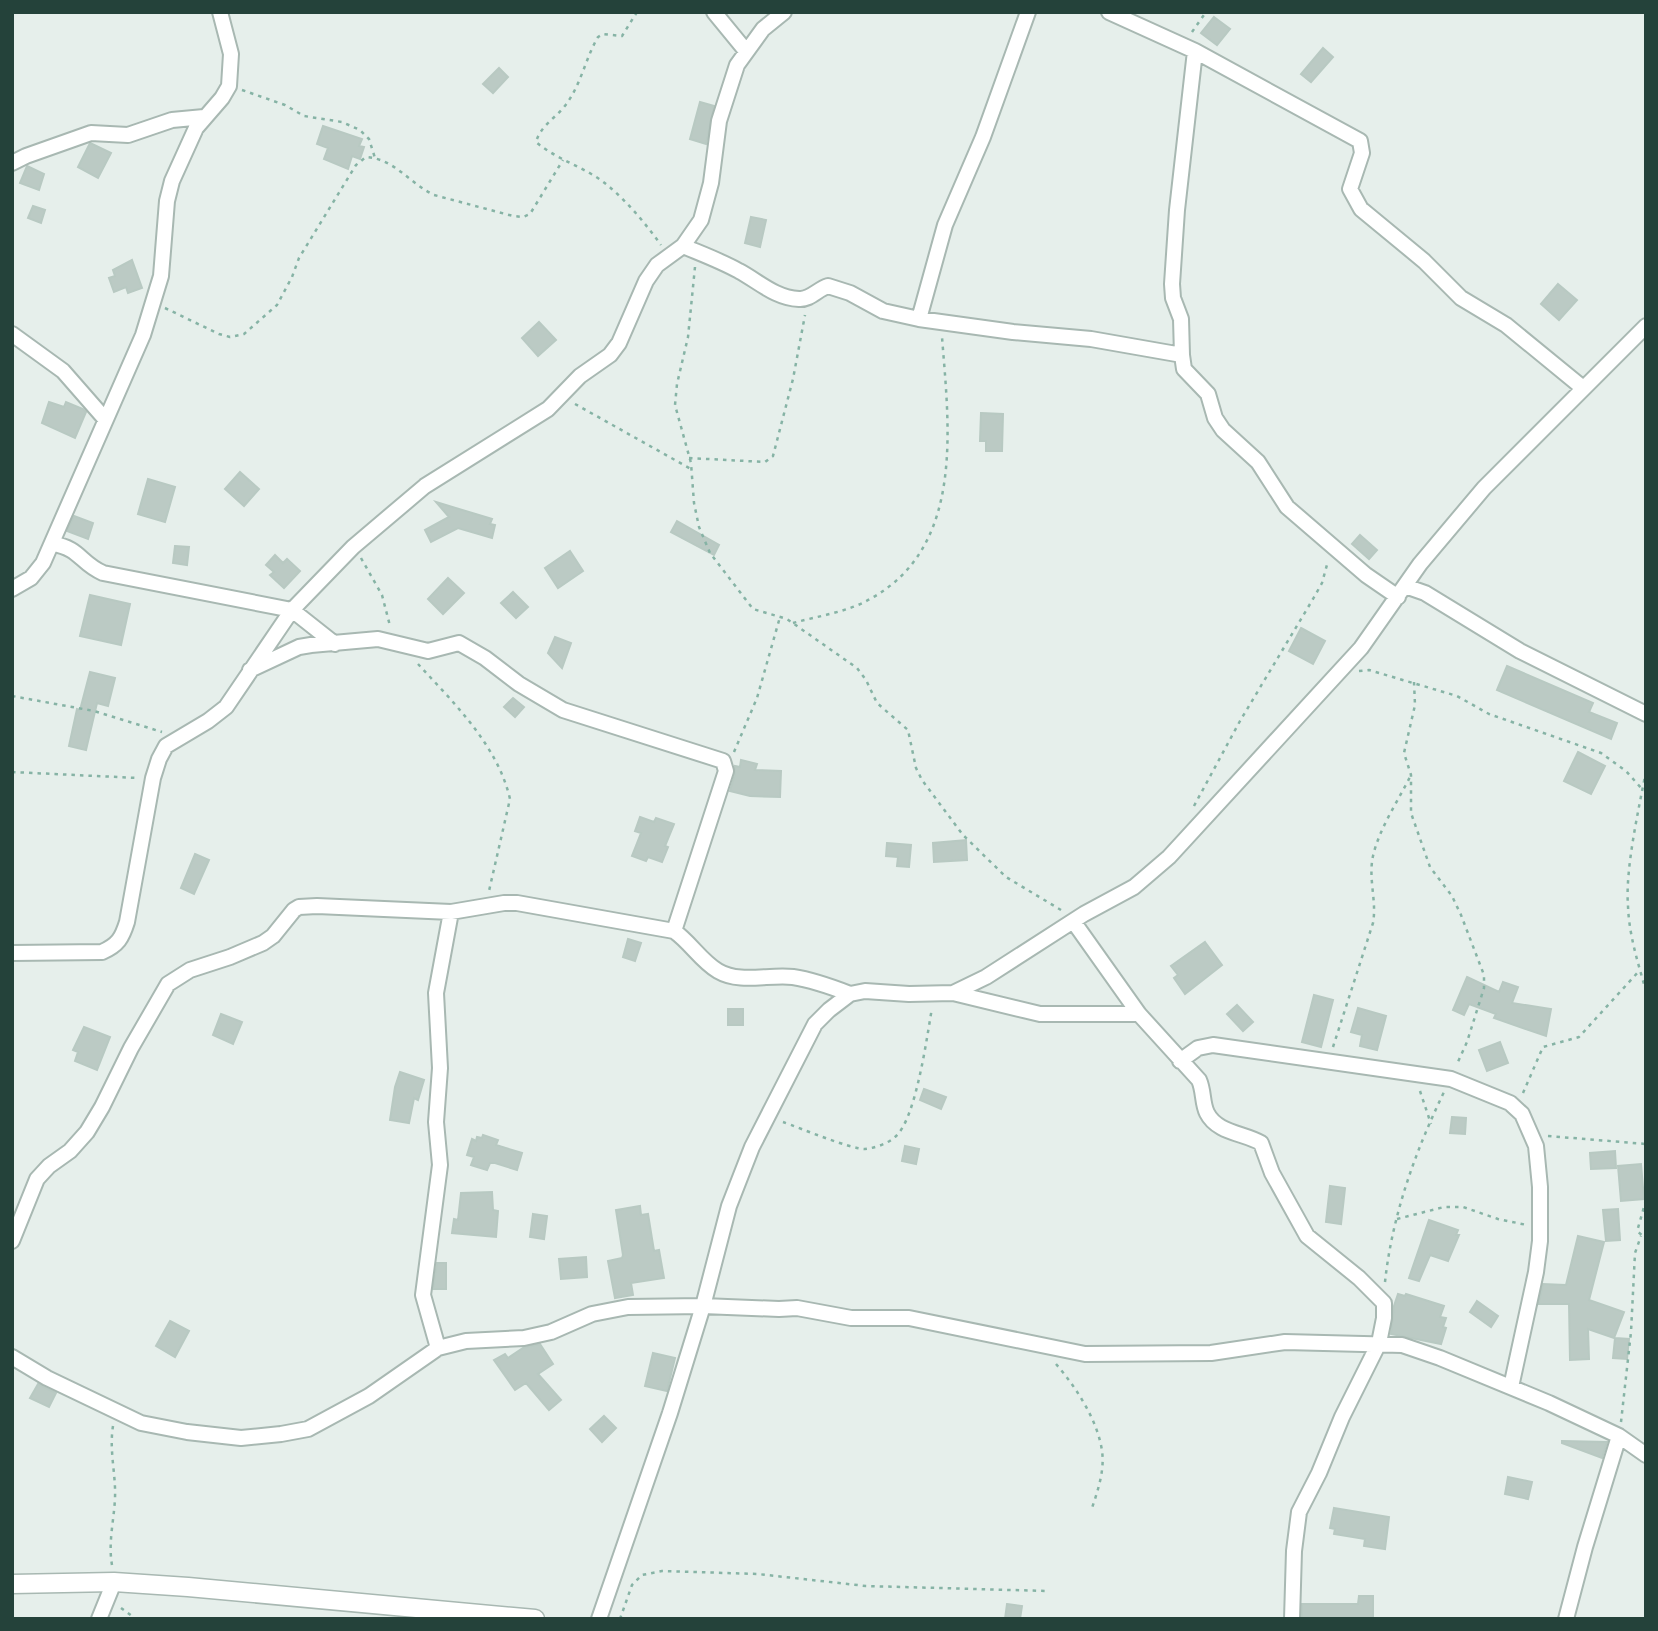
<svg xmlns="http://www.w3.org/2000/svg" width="1658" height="1631" font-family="Montserrat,sans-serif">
<rect width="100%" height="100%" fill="#e6efeb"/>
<!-- building -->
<path fill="#bbcac4" stroke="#b8c9c2" stroke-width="2" d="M1214,17l16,12 -13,16 -16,-12z
M1323,48l10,9 -22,25 -10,-8z
M499,68l9,9 -15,16 -10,-9z
M700,102l14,4 -8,38 -16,-5z
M323,126l39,13 -3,7 5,1 -4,12 -8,-3 -4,13 -24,-10 4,-11 -11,-4z
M90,143l21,10 -13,25 -20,-11z
M27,166l17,8 -5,16 -19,-7z
M33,206l12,4 -4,13 -13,-5z
M751,217l15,3 -6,27 -15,-4z
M132,260l10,28 -14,5 -2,-6 -12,5 -5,-14 6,-2 -2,-6z
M1558,284l19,16 -18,20 -18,-16z
M539,322l17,18 -18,16 -16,-18z
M49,402l15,5 2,-5 17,7 3,3 -11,26 -33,-15z
M981,413l22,1 -1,37h-16v-10h-6z
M240,472l19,17 -15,17 -19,-17z
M148,479l27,8 -10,35 -27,-8z
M436,502l56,17 -2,5 5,1 -3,13 -34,-10 -27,14 -6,-12 24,-13z
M74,516l19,7 -5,16 -21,-8z
M677,521l42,24 -5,10 -43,-23z
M1360,535l17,15 -8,9 -17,-15z
M175,546l14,1 -2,18 -14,-2z
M570,551l13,20 -25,17 -13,-20z
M275,555l8,8 4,-4 13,12 -16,17 -14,-13 4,-3 -8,-7z
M448,578l16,15 -21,21 -15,-15z
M513,592l15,15 -12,11 -15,-15z
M90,595l40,9 -9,41 -41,-9z
M1301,628l24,13 -12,23 -24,-13z
M555,637l16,6 -9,25 -14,-15z
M1507,666l86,37 -4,9 28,11 -6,16 -114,-49z
M90,672l25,6 -7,28 -11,-3 -11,47 -17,-4 8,-37 3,1z
M513,698l11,9 -9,10 -11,-10z
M1578,752l27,14 -14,28 -27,-13z
M741,760l16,4 -2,6 26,1 -1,26 -30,-1 -20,-5 5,-17v-8l5,1z
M640,817l14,5 2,-4 18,6 -9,22 3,1 -6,15 -14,-5 -2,4 -14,-5 9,-23 -6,-2z
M966,840l1,20 -33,2 -1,-19z
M887,843l24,2 -2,22 -12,-1 1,-9 -12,-1z
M195,854l14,6 -15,34 -13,-6z
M628,939l13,4 -6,18 -12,-4z
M1205,942l17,23 -37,29 -11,-16 4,-3 -7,-9z
M1467,977l32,15 4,-10 15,5 -6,16 39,6 -5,27 -52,-18 2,-4 -27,-10 -5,11 -11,-5z
M1314,995l19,5 -12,47 -19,-5z
M1237,1005l16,17 -10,9 -16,-17z
M1358,1008l28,8 -9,34 -17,-4 2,-11 -11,-3z
M728,1009h15v16h-15z
M221,1014l21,8 -9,22 -20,-9z
M84,1027l26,10 -13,33 -22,-9 3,-9 -5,-2z
M1500,1042l8,21 -21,8 -8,-21z
M400,1072l24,8 -6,20 -4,-2 -5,25 -19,-3 5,-33z
M924,1089l22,8 -5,12 -21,-9z
M1452,1117l14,1 -1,16 -15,-1z
M483,1135l15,5 -2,5 26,8 -5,17 -22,-7h-5l-3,7 -16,-5 3,-8 -7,-2 5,-16 4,2 1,-4 5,1z
M905,1146l14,3 -3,15 -14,-3z
M1615,1151l1,17 -25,1 -1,-16z
M1641,1164l3,35 -23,2 -3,-35z
M1330,1186l15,2 -4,36 -15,-2z
M492,1192l1,18 5,1 -2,26 -44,-4 2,-14 4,1 3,-27z
M640,1206l1,9 7,-1 6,37 5,-1 5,28 -33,5 2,12 -18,3 -7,-37 14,-3 1,-3 -7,-45z
M1618,1209l2,31 -14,1 -3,-31z
M533,1214l14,2 -3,23 -14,-2z
M1429,1220l29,10 -2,5h3l-11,26 -18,-6 -11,26 -10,-3z
M1578,1236l26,6 -15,58 35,12 -10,26 -26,-9 1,30 -19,1 -1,-56h-30v-2l4,-18 23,1z
M586,1257l1,20 -26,2 -2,-20z
M437,1263h9v26h-13z
M1398,1294l7,2 1,-2 38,12 -4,11 6,1 -3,9 3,1 -5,16 -50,-10 3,-28z
M1477,1301l21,15 -7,11 -21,-15z
M170,1321l19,10 -14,26 -19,-11z
M1615,1338l14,1 -2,20 -14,-1z
M540,1344l13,20 -15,10 23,26 -12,10 -23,-27 -11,7 -21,-30 11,-6 3,4 15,-10z
M653,1353l22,5 -8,33 -22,-5z
M38,1384l18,9 -7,14 -19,-9z
M604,1416l12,12 -14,14 -12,-13z
M1562,1441l45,1 -5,16 -40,-15z
M1508,1477l24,5 -4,17 -23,-5z
M1334,1508l55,9 -4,32 -21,-3 1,-7 -31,-5 1,-5 -5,-1z
M1359,1596h14v23h-71v-15h56z
M1007,1604l15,2 -2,13h-15z"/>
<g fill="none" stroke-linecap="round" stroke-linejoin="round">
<!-- minor casing -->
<g stroke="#a8b8b2" stroke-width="18">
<path id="minor" d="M714,12l32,39
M1109,12l86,39 165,90 2,12 -12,36 11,20 63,52 37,37 45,27 77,63
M1195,51l-18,159 -5,74 1,14 8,21 1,36 2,14 24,25 7,24 8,12 35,32 29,45 79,68 32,22
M12,163l14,-7 65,-23 37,2 44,-15 32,-3
M683,246c19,8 38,15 56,25 19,10 36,27 60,28 11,1 19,-10 29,-13l22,7 33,18 36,8 94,13 78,7 91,16
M919,319l26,-94 38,-88 45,-125
M12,334l51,37 42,48
M53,544c27,4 27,19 50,29l189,37 43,34
M1405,586l20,7 95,58 126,63
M12,589l19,-11 12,-15 100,-228 18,-59 6,-75 5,-20 24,-53 26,-30 7,-12 2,-32 -11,-42
M250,670l49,-23 12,-2 67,-6 50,12 31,-8 26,15 34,26 44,26 160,51 3,10 -52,160
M1073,921l66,93 60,66c5,11 3,23 8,33 10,20 37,20 54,30l11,30 35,63 52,42 25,25v15l-5,25 -37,74 -23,56 -20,39 -5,39 -2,68
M12,953l90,-1c16,-7 20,-14 25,-30l26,-144 6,-19 7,-13 42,-25 18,-14 66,-97 61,-63 72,-61 123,-77 32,-33 30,-21 9,-12 27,-62 11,-16 26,-19 18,-26 10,-37 8,-62 18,-56 26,-36 21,-17
M953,993l87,21h99
M1180,1061l18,-13 15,-3 238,34 59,24 12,11 14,32 4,41v54l-4,31 -25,115
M12,1241l25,-62 12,-13 21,-15 17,-19 15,-25 29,-59 37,-64 22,-14 40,-13 33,-14 10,-7 21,-26 5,-3 18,-1 134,6 53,-9h13l157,28c16,11 27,30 44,40 22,13 51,3 75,6 20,3 39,10 57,17
M438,1348l-15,-53 17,-130 -4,-43 4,-54 -4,-75 15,-81
M12,1357l35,21 94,45 46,9 54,6 40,-4 27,-5 61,-33 69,-48 28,-7 58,-3 27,-6 41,-18 36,-7 75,-1 76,3 18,-1 54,10h58l176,36 126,-1 74,-11 117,3 38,13 109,45 70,33 27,19
M99,1619l15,-37
M599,1619l71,-206 33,-107 26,-100 23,-59 63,-123 14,-14 21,-16 15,-3 44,3 44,-1 33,-16 98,-63 50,-27 35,-30 192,-209 59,-84 64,-76 162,-162
M1566,1619l19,-72 34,-111"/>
</g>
<!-- tertiary casing -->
<g stroke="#a8b8b2" stroke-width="21">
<path id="tertiary" d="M12,1584l102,-2 74,5 347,32"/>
</g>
<!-- path -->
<path stroke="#86b3a5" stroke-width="2.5" stroke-dasharray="3.5 5" stroke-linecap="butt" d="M637,12l-15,24 -19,-2 -5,3c-13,22 -17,49 -34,70 -10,12 -24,20 -28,35 21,18 49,25 70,42 21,17 39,39 55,61
M1192,32l14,-20
M242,90l43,15 19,11 38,6 18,8 9,9 6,19
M695,267l-7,70 -11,47 -2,21 16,58 3,40 5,24 11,26 43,56 34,10 70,49 9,12 11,23 31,27 8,38 6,12 41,55 43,42 55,33
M165,308l54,26 11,3 14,-3 33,-29 15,-28 7,-19 57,-93 10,-8c29,2 43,26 68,38l79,21 10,1 7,-3 33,-54
M575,404l116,65
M689,458l76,4 8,-6 20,-77 12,-64
M361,558l21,37 8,31
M793,623c25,-7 55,-11 77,-24 95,-52 79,-171 72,-262
M418,664c36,39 80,82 92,135l-21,92
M1359,671l10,-1 88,26 32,18 112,39 25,18 16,18
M1414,682l1,23 -11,48 7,22v38l19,54 22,29 9,19 23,60v13l-17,54 -10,22
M12,696l82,15 68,21
M734,752l23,-54 23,-81
M1646,771c-7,37 -21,98 -18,135 1,29 10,57 18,85
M12,772l126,6
M1194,806l46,-85 73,-122 9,-16 6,-22
M1333,1047l40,-124c4,-22 -5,-44 0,-67 6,-27 25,-55 38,-81
M1420,1091l11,33
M1523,1093l20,-46 36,-10 61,-67
M783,1122c17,6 67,27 82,27 10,-1 22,-5 30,-12 21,-17 32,-101 37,-129
M1548,1136l98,8
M1646,1200l-8,28v4l8,6
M1397,1219l47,-12h19l35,12 29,6
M1385,1282c7,-66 30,-130 59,-190
M1056,1364c20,23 42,57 46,87 3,20 -5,42 -11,60
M1621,1422l10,-90 4,-79 6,-17
M112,1565c-4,-23 2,-44 3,-67 1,-24 -6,-47 -2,-72
M121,1608l15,11
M620,1619l12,-34 10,-10 20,-4 96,3 108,12 182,5"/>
<!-- minor -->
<use href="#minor" stroke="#fff" stroke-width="14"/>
<!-- tertiary -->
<use href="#tertiary" stroke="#fff" stroke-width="18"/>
</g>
<!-- border -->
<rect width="1658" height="1631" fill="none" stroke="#24423a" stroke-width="28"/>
</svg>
